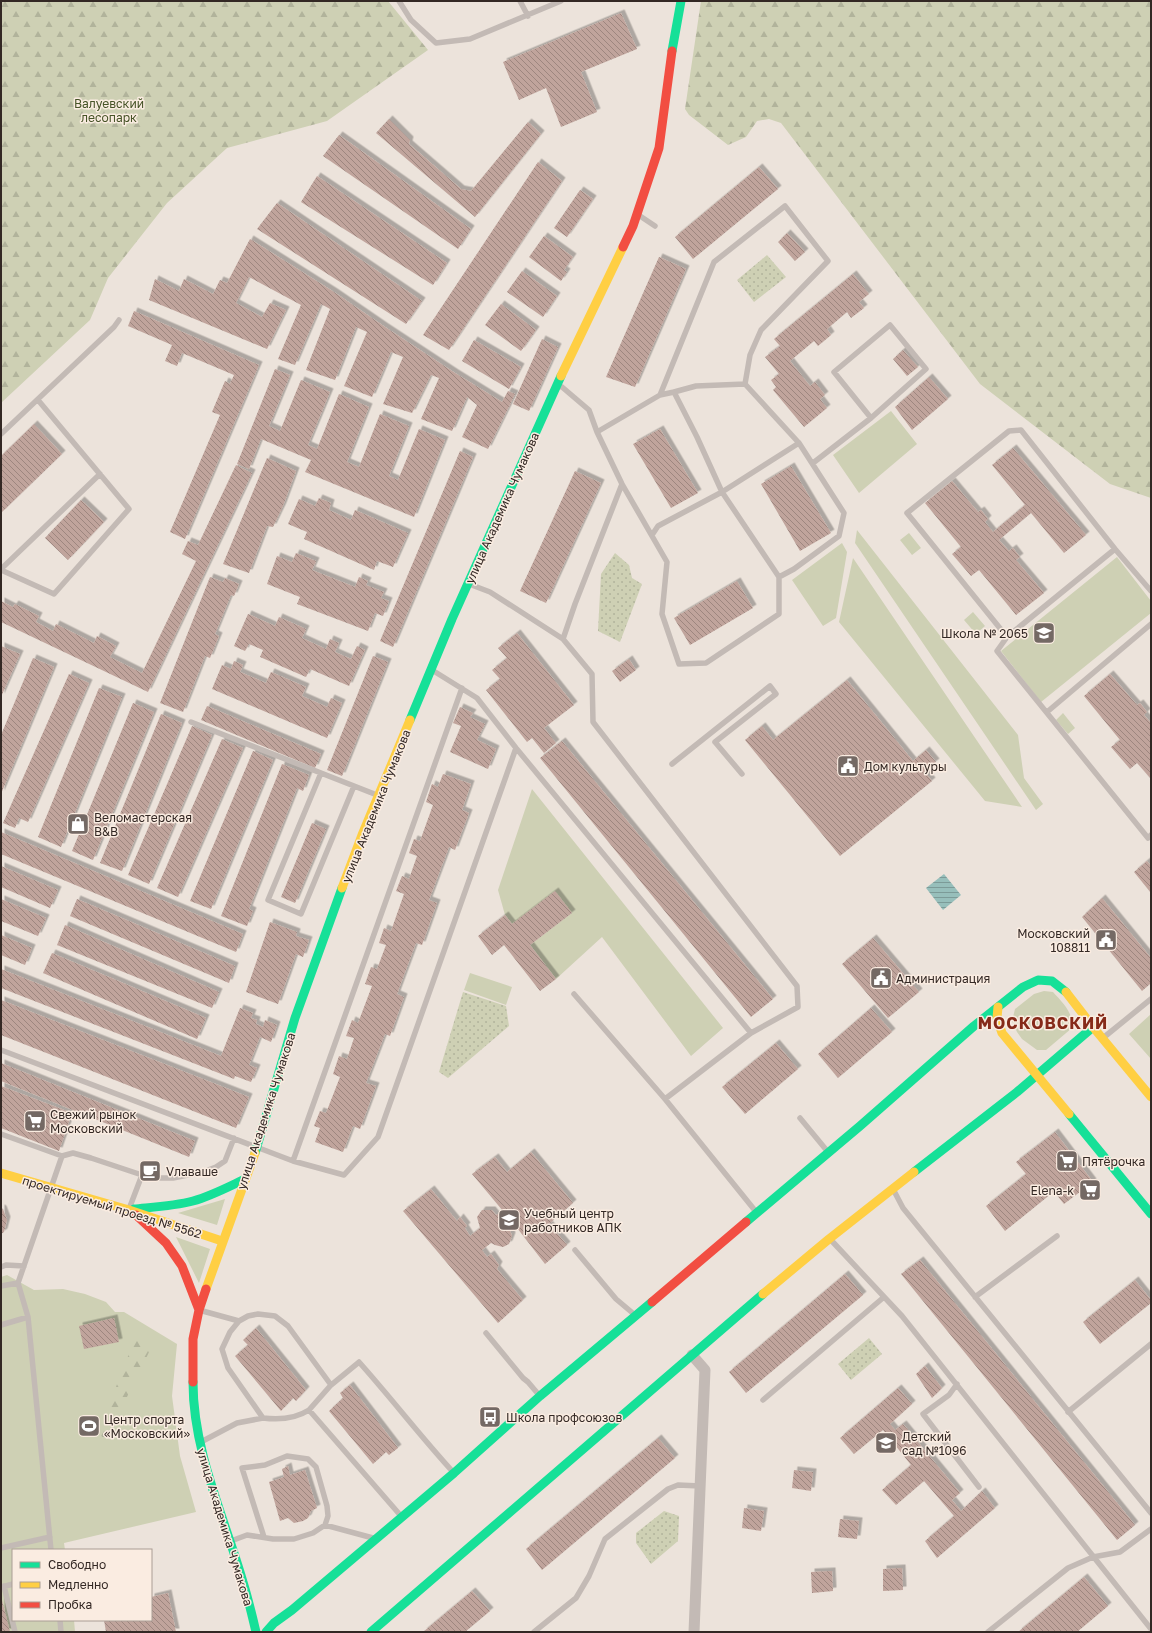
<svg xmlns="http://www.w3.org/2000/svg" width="1152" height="1633" font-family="'Golos Text',sans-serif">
<defs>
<pattern id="forest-firs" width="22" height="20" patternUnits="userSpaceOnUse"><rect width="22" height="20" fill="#ced0b4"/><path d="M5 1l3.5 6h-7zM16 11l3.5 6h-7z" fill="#b1b39b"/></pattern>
<pattern id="park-dots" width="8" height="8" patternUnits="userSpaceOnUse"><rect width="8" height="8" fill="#ced0b4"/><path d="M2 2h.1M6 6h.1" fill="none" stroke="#b1b39b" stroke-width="1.8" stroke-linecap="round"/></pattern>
<pattern id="water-rules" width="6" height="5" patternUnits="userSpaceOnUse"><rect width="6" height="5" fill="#97bfbb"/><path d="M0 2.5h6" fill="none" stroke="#7c9b98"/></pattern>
<pattern id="building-back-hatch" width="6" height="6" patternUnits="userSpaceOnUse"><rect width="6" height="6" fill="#c0a49c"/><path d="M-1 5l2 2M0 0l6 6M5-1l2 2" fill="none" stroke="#9d867f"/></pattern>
<filter id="shadow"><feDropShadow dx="3.5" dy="-3.5" stdDeviation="0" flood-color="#0004"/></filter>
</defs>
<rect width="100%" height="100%" fill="#ece3db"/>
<!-- grass -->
<path fill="#ced0b4" d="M891,411l26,33 -58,49 -26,-38z
M857,530l161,205 6,43 19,26 -7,6 -181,-267z
M909,533l12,15 -9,7 -12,-15z
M842,543l5,9 -11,66 -13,8 -31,-46z
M1117,557l34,44v12l-110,89 -40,-51z
M853,558l169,249 -37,-6 -146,-179z
M973,612l12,14 -9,8 -12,-14z
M1063,713l12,15 -7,6 -12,-14z
M532,789l191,239 -32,28 -89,-119 -46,42 -26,-34 42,-32 -60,11 -7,-9 -7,-25z
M470,973l42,14 -6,18 -42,-15z
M1044,991l9,1c9,10 21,21 19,36l-26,22h-9l-15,-11 -5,-7 -5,-11 3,-12 19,-15z
M1151,1014v45l-22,-25z
M225,1199l-8,26 -39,-12z
M176,1237l34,12 -11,34z
M7,1275l27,15 29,-1 22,5 21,8 9,10h9l53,32 -5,52 8,60 16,56 -132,31 1,7h-52v70h61l1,12h-74v-355z"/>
<!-- forest -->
<path fill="url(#forest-firs)" d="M1,1h387l40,49 -101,71 -100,27 -60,55 -59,75 -18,42 -89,83z
M701,1h450v497l-41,-14 -130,-100 -199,-261 -12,-4 -12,2 -11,16 -18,8 -39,-30 -4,-6z
M138,1334l12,8 2,4 -28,57 -7,10 -11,30 -7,-11 26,-69z"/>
<!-- park -->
<path fill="url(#park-dots)" d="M767,255l19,22 -32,25 -17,-22z
M615,553l14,12 3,13 10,6 -22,58 -22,-11 3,-57z
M463,992l43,14 3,20 -61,52 -9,-6z
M869,1338l13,16 -31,26 -13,-16z
M664,1511l15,5 -1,25 -27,23 -15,-21v-10z"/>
<!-- water -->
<path fill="url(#water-rules)" d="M944,874l17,21 -18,15 -17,-22z"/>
<!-- building -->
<path fill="url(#building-back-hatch)" filter="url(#shadow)" d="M621,13l16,36 -56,23 16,40 -36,15 -15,-39 -27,12 -16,-38z
M389,119l21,21 -1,4 52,45 10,2 57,-69 13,12 -66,83 -99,-84z
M339,135l132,94 -13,20 -135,-93z
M538,162l24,19 -113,169 -26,-15z
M759,167l19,22 -85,70 -18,-22z
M317,176l130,87 -14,22 -132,-83z
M580,190l13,9 -26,38 -13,-9z
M277,203l145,98 -16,23 -149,-95z
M787,233l18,19 -10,9 -17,-19z
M544,236l29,21 -9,13 3,2 -6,9 -32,-24z
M250,239l84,53 51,35 70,46 47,29 6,-11 7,3 -27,55 -26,-12 15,-32 -10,-8 -15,34 -31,-12 18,-41 -8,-3 -19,38 -29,-9 20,-47 -12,-5 -19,45 -28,-11 23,-54 -11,-5 -21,53 -29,-10 24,-61 -9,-5 -26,61 -17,-6 23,-54 -52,-28 -13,26 26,14 8,-14 16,7 -19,39 -118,-49 6,-21 24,12 5,-12 29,15 7,-14 7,3z
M659,257l27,12 -51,118 -29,-10z
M522,271l35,25 -14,21 -36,-25z
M853,274l16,20 -10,8 5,6 -13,10 -4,-6 -20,17 4,6 -13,11 -4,-5 -24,20 20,25 5,-4 10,13 -5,4 7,9 -23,19 -31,-37 3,-3 -5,-7 8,-6 -14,-17 15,-11 -6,-7z
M501,304l35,26 -15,21 -36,-26z
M134,311l125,54 -74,174 -15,-7 50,-117 -8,-3 13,-31 5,3 4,-9 -52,-22 -5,13 -12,-5 7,-16 -44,-19z
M542,339l16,8 -29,64 -16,-7z
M474,340l47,27 -12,22 -47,-28z
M903,350l15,17 -11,9 -14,-17z
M275,369l15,6 -21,51 11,5 21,-51 29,12 -22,53 9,4 22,-55 30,13 -22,55 12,5 21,-53 29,12 -20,50 9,4 21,-51 26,11 -31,77 -109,-45 6,-12 -50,-21 -12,30 -12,-5z
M929,377l19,22 -36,31 -17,-23z
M34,424l28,30 -61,59v-57z
M660,429l38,64 -27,15 -38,-64z
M1013,448l73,87 -22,18 -33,-40 -32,27 10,11 4,-3 7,9 -4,3 28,33 -28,22 -37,-45 -8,6 -19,-22 9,-7 -36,-44 27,-22 26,31 3,-2 7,9 -3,3 8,10 32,-27 -33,-40z
M460,451l13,6 -80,190 -13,-6z
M267,458l29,13 -13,35 -10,21 -6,-1 -18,47 -26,-9z
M236,465l16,8 -104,219 -147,-70v-21l12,6 2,-3 24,12 -3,6 17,9 3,-7 38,19 3,-7 19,10 -6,11 32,16 54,-112 -14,-7 6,-13 10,4z
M791,466l40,67 -31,18 -39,-67z
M575,471l26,12 -55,120 -26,-12z
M319,498l12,5 -2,7 22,10 4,-10 53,23 -15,34 -16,-6 -3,9 -70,-31 3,-7 -19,-8 11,-25 16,7z
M81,500l23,22 -36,38 -23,-22z
M296,553l20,8 -4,9 43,17 4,-10 9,4 -2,4 18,7 -3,6 8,3 -6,15 -8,-3 -7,18 -71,-27 3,-7 -33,-13 10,-28 15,6z
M210,577l13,5 2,-4 14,6 -5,12 -3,-1 -16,39 4,2 -9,22 -5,-2 -22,56 -23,-9z
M737,581l16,27 -63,37 -16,-27z
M248,614l27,12 4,-9 27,12 -4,9 24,11 4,-10 9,4 -4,9 16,7 6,-13 8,4 -16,36 -39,-17 -4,8 -46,-20 3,-7 -14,-6 -4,7 -11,-5z
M517,633l57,72 -30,23 12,15 -12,10 -12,-15 -5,4 -41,-52 14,-11 -8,-9 15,-12 -9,-10z
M1,646l19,8 -19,43z
M373,656l15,6 -46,114 -15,-6z
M33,658l21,9 -53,127v-59z
M629,659l7,11 -16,12 -8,-11z
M234,661l9,4 -3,7 26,11 5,-11 35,15 -4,9 25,11 4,-9 11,5 -15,35 -115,-49 10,-24 9,4z
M69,674l20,9 -61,139 -9,-4 -4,10 -12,-5z
M1110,674l27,31 3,-2 7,9 -3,3 7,8v56l-14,-16 -7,6 -19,-22 9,-7 -36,-44z
M847,680l66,81 13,-11 10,12 -12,9 8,10 -92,75 -95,-116 17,-14 11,14z
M99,688l23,9 -61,150 -23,-10z
M133,703l21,9 -61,148 -21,-9z
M207,706l114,48 -6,14 -114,-48z
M460,707l13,6 -3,4 15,7 -8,16 19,9 -8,20 -38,-17 11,-26 -8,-3z
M161,714l21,9 -60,148 -22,-8z
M192,726l20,9 -63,149 -21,-9z
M222,739l21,9 -65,149 -21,-9z
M562,741l211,258 -22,18 -211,-259z
M253,751l20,9 -62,149 -21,-8z
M282,764l27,11 -6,16 -6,-3 -48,121 4,2 -6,15 -26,-10z
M443,774l28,10 -9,26 7,3 -14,37 -6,-3 -20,53 8,3 -15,42 -6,-2 -19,51 7,3 -14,39 -5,-2 -19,49 10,3 -16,43 -7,-3 -10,26 -28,-10 5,-14 -6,-2 6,-15 6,2 14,-36 -7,-3 6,-18 8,3 7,-21 -8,-2 6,-16 6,3 14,-37 -7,-2 6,-17 6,2 9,-24 -7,-2 5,-15 7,3 13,-37 -8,-3 6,-15 7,3 8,-23 -8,-3 5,-14 6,2 13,-36 -7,-3 6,-18 6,3z
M312,823l14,6 -31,74 -14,-6z
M1,832l242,102 -7,18 -235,-98z
M1147,861l4,5v27l-17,-21z
M1,866l57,24 -8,18 -49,-21z
M555,891l17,22 -42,32 26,34 -16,12 -36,-46 -12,10 -14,-19 27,-21 7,9z
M1102,898l49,60v25l-9,8 -60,-74z
M1,899l45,19 -8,18 -37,-15z
M77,899l158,67 -6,17 -159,-67z
M270,922l27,10 -1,4 13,4 -6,17 -7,-3 -18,50 -32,-12z
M65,925l154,67 -7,16 -155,-63z
M1,935l31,13 -7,17 -24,-10z
M873,938l46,54 -31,26 -46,-54z
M52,953l154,65 -9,21 -154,-66z
M1,969l220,87 19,-48 13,5 -2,5 6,2 -1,4 7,3 2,-7 12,5 -6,17 -11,-5 -11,28 8,3 -6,14 -16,-6 -1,3 -233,-91z
M1,1000l248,97 -13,31 -235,-93z
M871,1008l21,24 -54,46 -20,-24z
M776,1043l22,26 -53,45 -23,-27z
M1,1063l194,78 -6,16 -188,-76z
M1,1086l71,27 -13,38 -58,-23z
M1055,1132l38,50 -29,22 -9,-11 4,-2 -2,-2 -52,42 -19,-25 40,-32 -10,-12z
M531,1152l42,51 -24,21 18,21 -22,19 -31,-40 -5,4 3,8 -3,8 -6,3 -8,-2 -4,-2 -9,7 5,7 4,-3 8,11 -2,4 26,31 -25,23 -95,-112 28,-22 26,32 3,-4 7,9 -2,2 5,8 10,-8 -3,-11 5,-7h10l4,5 7,-4 -31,-37 23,-17 12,15z
M1,1208l2,1 4,11 -3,12 -3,2z
M920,1260l215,265 -18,15 -216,-266z
M845,1274l18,21 -117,98 -17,-21z
M1135,1280l16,20v3l-51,41 -17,-22z
M114,1318l5,24 -35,7 -5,-23z
M256,1328l50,62 -10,11 -3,-3 -12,13 -46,-55 13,-11 -5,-5z
M925,1366l17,22 -10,10 -16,-24z
M350,1385l48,63 -9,7 -3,-3 -13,12 -44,-53 14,-13 -3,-5z
M898,1388l14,16 -22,20 5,6 8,-6 57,69 -8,7 9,11 21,-20 13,17 -58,50 -12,-17 29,-25 -30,-35 -28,24 -14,-15 29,-25 -28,-35 -29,24 -14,-16z
M658,1438l17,20 -133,112 -16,-21z
M288,1466l2,9 15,-5 12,38 -6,3 -3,7 -5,3 -9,2 -6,-5 -8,3 -11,-39 15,-5 -2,-8z
M794,1470l19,2 -2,19 -19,-3z
M744,1508l20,3 -3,20 -19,-3z
M840,1519l19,2 -2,18 -19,-2z
M902,1568l1,22 -20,1v-22z
M832,1571l1,20 -21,2 -1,-21z
M1084,1577l24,29 -31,26h-59z
M472,1591l18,20 -25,21h-42z
M168,1593l8,39h-70l-2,-12h47v-23z
M1,1600h1l8,32h-9z"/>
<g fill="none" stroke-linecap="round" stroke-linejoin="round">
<!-- lane -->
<path stroke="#c3bab5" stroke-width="5.5" d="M399,1l12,19 25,23 34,-4 91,-38
M520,1l8,15
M637,214l18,12
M557,386l5,1 27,23 8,22 25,52 45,78 -5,52 17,50 27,-1 73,-49v-37l-57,-85 -64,34 -6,9
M674,392l22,-6 49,-2 54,59
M660,395l54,-133 71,-56 43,55 -67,69 -11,25 -5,29
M597,432l63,-37 14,-3 23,45 25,55 77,-49 45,70 -5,23 -45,33 -15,8
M1,434l113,-107 5,-7
M813,463l58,-45 -37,-46 56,-47 36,44 -55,49
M1,569l99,-95
M1,570l53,24 75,-85 -91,-109
M469,584l21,8 73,47 29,35 1,48 204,264 1,21 -47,26 -86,66 92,114
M1151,591l-36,-42 -94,-119 -12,1 -102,82 100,124 -10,14 151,187 3,-3
M1007,637l108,-88
M563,639l12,-35 47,-120
M432,670l45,28 39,50 235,285
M1047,712l104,-88
M191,722l186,73
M672,764l98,-78 6,8 -61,48 27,32
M321,773l-53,127 33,14 53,-128
M574,994l91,105
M1103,1038l48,-39
M1,1050l292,111 51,14 34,-38 138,-389
M800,1118l28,34
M1,1134l61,22 11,-3 18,5 51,17 19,3h12l30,-6 13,-5 9,-6 9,-23
M293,1161l169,-473
M893,1189l10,19 248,305
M129,1209l13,-34
M830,1239l72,77 249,313
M575,1250l41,49 19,16
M1,1267l5,-2 18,1
M1,1286l17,-3
M975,1297l82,-61
M199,1310l40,11
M1,1325l27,-8
M486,1333l37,45 5,4 11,13
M957,1384l-8,11 -26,19 56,73
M331,1385l28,-23c33,37 62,75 95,111
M763,1400l121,-103
M309,1410l22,-25 -43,-59 -13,-10 -17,-2 -10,2 -9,5 -9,11 -8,17 6,19 35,50c16,2 32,1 46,-8l92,106
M1068,1412l83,-68
M199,1443l38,-20 26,-5
M325,1525l48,13
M231,1541l16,-6 26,4h21l19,-6 12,-8 3,-9 -1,-10 -11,-39 -8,-8 -21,-3 -22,9 -23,3 22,69
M1,1548l49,-11
M51,1550l-23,-233 -10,-34 44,-127
M4,1586l11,46
M2,1587l11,-3
M60,1620l1,12
M534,1632l42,-34 13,-22 16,-37 63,-50 10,-4 22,1
M988,1632l80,-64 25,-11 27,-5 31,-23"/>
<!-- street -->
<path stroke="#c3bab5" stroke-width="11" d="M692,1355l13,15 -11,262"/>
<!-- fast -->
<path stroke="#16e098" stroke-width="9" d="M672,51l9,-50
M410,720l42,-101 109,-243
M1069,1114l82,100
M255,1153l40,-135 47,-130
M914,1172l103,-80 76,-65
M134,1209c20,-2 40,-3 59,-8 18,-5 35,-14 52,-22
M746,1222l114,-96 114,-100 49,-39 15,-7 14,1 14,11
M193,1382c0,70 31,134 50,200 5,16 9,33 13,50
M266,1632l8,-9 18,-13 162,-137 86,-77 112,-94
M371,1632l392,-338"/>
<!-- slow -->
<path stroke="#ffcf43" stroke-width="9" d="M561,376l62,-129
M342,888l20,-53 48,-115
M1066,992l27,35 58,70
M998,1007l-1,11 5,15 67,81
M1,1173l128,37 93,31
M206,1289l49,-136
M763,1294l66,-55 85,-67"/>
<!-- jam -->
<path stroke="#f24e42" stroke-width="9" d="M623,247l10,-21 26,-78 13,-97
M136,1215l30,28 16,23 17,44
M652,1302l94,-80
M193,1382v-43l6,-29 7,-21"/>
</g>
<!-- icons -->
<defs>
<g id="school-square" transform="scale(1.15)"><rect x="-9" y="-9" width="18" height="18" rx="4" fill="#746964" stroke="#faece1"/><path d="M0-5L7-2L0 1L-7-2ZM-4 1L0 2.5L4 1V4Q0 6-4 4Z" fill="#fff"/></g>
<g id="civic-square" transform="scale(1.15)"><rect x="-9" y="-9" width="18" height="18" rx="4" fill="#746964" stroke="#faece1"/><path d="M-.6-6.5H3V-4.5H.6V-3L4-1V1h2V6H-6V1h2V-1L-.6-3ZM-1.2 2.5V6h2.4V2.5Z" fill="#fff"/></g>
<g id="shop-square" transform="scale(1.15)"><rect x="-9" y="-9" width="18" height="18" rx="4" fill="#746964" stroke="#faece1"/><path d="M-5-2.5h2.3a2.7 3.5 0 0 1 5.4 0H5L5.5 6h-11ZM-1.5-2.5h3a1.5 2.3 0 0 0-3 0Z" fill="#fff"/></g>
<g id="supermarket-square" transform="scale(1.15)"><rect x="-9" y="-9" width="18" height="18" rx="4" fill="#746964" stroke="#faece1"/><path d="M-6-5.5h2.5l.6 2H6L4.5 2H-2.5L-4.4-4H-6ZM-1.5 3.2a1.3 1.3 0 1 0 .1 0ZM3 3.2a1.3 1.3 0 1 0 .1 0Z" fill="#fff"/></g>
<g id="cafe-square" transform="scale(1.15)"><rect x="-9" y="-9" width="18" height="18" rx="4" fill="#746964" stroke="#faece1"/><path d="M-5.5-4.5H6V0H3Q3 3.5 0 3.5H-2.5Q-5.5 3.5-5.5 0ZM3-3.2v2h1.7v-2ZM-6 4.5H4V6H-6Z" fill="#fff"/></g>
<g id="bus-square" transform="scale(1.15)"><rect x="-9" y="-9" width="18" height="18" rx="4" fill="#746964" stroke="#faece1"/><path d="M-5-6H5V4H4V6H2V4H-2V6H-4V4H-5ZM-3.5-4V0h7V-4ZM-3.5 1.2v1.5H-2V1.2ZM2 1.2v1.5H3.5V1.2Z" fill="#fff"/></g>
<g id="stadium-square" transform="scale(1.15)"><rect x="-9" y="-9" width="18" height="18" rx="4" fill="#746964" stroke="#faece1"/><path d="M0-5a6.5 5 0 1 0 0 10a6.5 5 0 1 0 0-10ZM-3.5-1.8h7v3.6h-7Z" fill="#fff"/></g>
</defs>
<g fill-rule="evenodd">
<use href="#school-square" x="1044" y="633"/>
<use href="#civic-square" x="848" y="766"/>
<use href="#shop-square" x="78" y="824"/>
<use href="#civic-square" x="1106" y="940"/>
<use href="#civic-square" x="881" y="978"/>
<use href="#supermarket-square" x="35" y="1121"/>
<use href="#supermarket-square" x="1067" y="1161"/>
<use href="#cafe-square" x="150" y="1171"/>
<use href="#supermarket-square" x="1090" y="1190"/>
<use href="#school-square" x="509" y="1220"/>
<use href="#bus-square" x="490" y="1417"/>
<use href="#stadium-square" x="89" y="1426"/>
<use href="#school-square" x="886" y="1443"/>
</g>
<g text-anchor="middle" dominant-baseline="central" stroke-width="3" stroke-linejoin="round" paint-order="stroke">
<!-- park labels -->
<g font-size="12" fill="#465327" stroke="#faece1">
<text x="109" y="103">Валуевский<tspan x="109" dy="14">лесопарк</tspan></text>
</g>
<!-- street labels -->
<g font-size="12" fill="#332824" stroke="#faece1">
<text transform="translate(502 508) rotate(-66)">улица Академика Чумакова</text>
<text transform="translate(376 806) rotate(-68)">улица Академика Чумакова</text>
<text transform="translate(266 1111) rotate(-72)">улица Академика Чумакова</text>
<text transform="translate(112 1207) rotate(17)">проектируемый проезд № 5562</text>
<text transform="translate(225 1527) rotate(73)">улица Академика Чумакова</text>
</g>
<!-- poi labels -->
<g font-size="12" fill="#332824" stroke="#faece1" text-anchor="start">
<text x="1028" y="633" text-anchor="end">Школа № 2065</text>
<text x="864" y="766">Дом культуры</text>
<text x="94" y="817">Веломастерская<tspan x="94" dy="14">B&amp;B</tspan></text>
<text x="1090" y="933" text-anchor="end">Московский<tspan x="1090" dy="14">108811</tspan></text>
<text x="896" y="978">Администрация</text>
<text x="50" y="1114">Свежий рынок<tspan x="50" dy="14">Московский</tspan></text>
<text x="1082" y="1161">Пятёрочка</text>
<text x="166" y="1171">Vлаваше</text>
<text x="1074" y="1190" text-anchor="end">Elena-k</text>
<text x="524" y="1213">Учебный центр<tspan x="524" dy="14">работников АПК</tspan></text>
<text x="506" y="1417">Школа профсоюзов</text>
<text x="104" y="1419">Центр спорта<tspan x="104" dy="14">«Московский»</tspan></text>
<text x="902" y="1436">Детский<tspan x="902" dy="14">сад №1096</tspan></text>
</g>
<!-- district labels -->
<g font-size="16" font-weight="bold" letter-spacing="1" fill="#862a19" stroke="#faece1">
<text x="1043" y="1023">МОСКОВСКИЙ</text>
</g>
</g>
<!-- border -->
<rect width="1152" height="1633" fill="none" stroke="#332824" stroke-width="4"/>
<!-- legend -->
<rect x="12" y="1549" width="140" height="72" fill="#faece1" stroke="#aa9e95"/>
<rect x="20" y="1562" width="20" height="6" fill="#16e098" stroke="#aa9e95"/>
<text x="48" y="1569" font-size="12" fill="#332824">Свободно</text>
<rect x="20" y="1582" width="20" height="6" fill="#ffcf43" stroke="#aa9e95"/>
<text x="48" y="1589" font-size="12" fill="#332824">Медленно</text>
<rect x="20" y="1602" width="20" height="6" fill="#f24e42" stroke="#aa9e95"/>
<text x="48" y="1609" font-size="12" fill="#332824">Пробка</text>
</svg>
